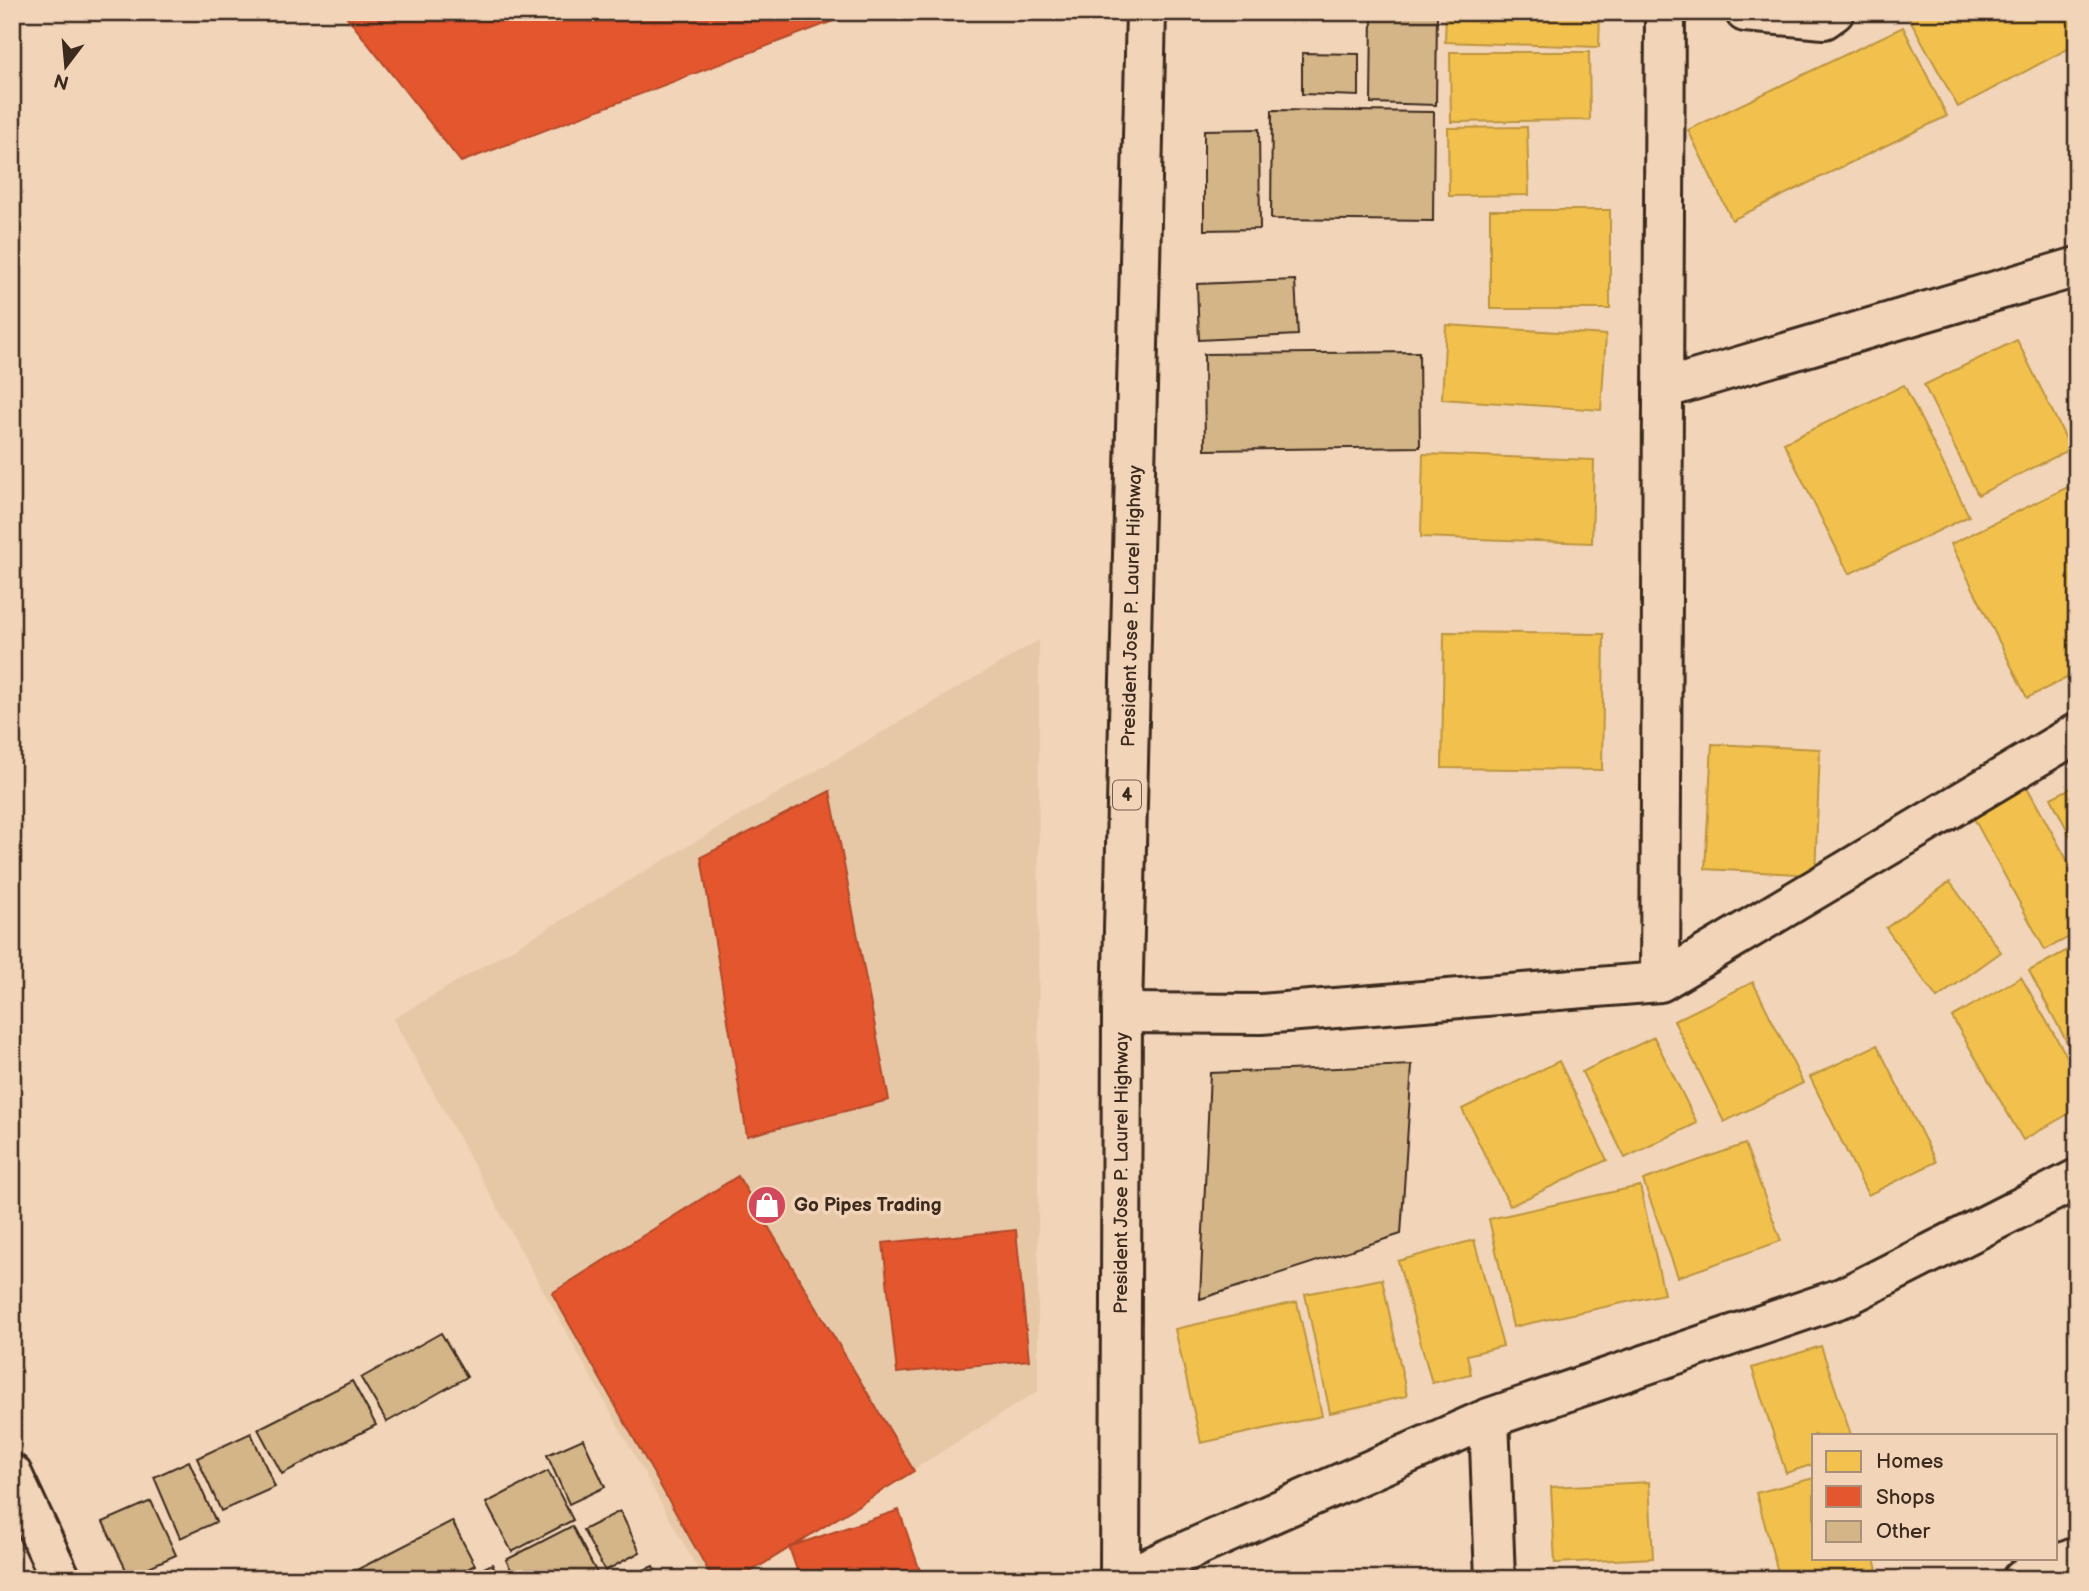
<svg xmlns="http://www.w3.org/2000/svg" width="2089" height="1591" font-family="'Balsamiq Sans',sans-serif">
<rect width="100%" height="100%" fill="#f2d4b8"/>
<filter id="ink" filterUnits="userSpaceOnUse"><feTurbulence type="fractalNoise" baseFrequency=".0143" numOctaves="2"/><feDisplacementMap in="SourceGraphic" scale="14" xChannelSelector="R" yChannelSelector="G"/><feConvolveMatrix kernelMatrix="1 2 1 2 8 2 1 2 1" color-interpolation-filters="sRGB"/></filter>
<g filter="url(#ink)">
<!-- built -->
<path fill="#e6c8a7" d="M1039,640l-1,751 -298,188h-37l-310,-560z"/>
<!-- homes -->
<path fill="#f2c14e" stroke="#bb9440" stroke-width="2" d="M1446,12h154l-1,35 -154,-5z
M1906,12h171v32l-119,63z
M1903,27l44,89 -215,104 -44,-90z
M1450,52h139l1,68 -139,2z
M1527,127l2,68 -80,1 -1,-68z
M1490,210h120v99h-120z
M1446,325l160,10 -5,75 -159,-11z
M2017,340l54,109 -93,46 -54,-110z
M1904,385l65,131 -120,58 -65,-131z
M1423,454l171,6 -2,83 -171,-6z
M2072,485l5,10v178l-50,25 -76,-154z
M1444,632l160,2 -2,136 -160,-2z
M1712,744l108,5 -5,126 -110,-6z
M2077,785v64l-26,-51z
M2027,787l50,91v55l-32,17 -73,-135z
M1950,882l51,70 -64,46 -51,-70z
M2077,945v116l-48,-90z
M2021,977l56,97v35l-54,31 -71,-123z
M1753,982l50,101 -79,39 -50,-101z
M1654,1037l43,86 -72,35 -43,-86z
M1877,1045l59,117 -68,33 -58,-118z
M1559,1061l48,99 -97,46 -48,-97z
M1745,1144l36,97 -103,36 -35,-97z
M1640,1186l24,108 -151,33 -24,-108z
M1474,1240l29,106 -36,9 4,19 -39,9 -34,-122z
M1382,1279l25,117 -77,17 -25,-119z
M1297,1302l25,114 -121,27 -26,-114z
M1821,1346l30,89h-37v29l-28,9 -34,-105z
M1814,1478v80h60l5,21h-99l-24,-86z
M1649,1482l4,76 -98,5 -4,-76z"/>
<!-- shops -->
<path fill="#e4572e" stroke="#b14a29" stroke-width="2" d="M343,12h514l-396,150z
M830,791l59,309 -142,36 -46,-279z
M738,1176l176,295 -175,108h-26l-161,-286z
M1016,1230l13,130 -132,13 -14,-130z
M899,1510l21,61 -23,8h-97l-11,-32z"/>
<!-- building -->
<path fill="#d4b588" stroke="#3b2a1e" stroke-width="2" d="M1372,12h65l-1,93 -65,-2z
M1302,53l57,1v42l-57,-2z
M1272,110l162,2 -1,109 -162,-2z
M1259,129l1,100 -56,1v-100z
M1295,280l3,55 -99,5 -2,-56z
M1419,352l1,95 -215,3 -1,-96z
M1412,1065l-11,169 -201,65 10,-226z
M441,1333l26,44 -80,45 -26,-44z
M352,1381l24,44 -94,49 -24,-45z
M251,1433l24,54 -54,24 -24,-53z
M583,1439l22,48 -36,17 -22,-49z
M189,1461l27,61 -36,16 -26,-61z
M548,1471l25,49 -61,32 -26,-49z
M151,1501l25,54 -47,21 -26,-54z
M620,1511l20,41 -35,19 -22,-41z
M452,1521l23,44 -27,14h-104l-1,-2z
M572,1526l28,53h-84l-10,-19z
M492,1564l7,15h-38z
M653,1566l6,13h-36z
M982,1569l3,10h-34z"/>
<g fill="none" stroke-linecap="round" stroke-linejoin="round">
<!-- minor casing -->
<g stroke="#3b2a1e" stroke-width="44">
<path id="minor" d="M1745,12l79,7 10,-7
M1663,389l414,-122
M1660,982l5,-970
M1122,1013l139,1 399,-32 417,-249
M1489,1418l6,161
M1123,1579l366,-161 355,-121 233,-118
M2022,1579l55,-22"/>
</g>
<!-- tertiary casing -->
<g stroke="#3b2a1e" stroke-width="44">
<path id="tertiary" d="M12,1474l49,105"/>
</g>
<!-- trunk casing -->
<g stroke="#3b2a1e" stroke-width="44">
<g id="trunk">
<path id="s1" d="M1120,1579l2,-566 24,-1001"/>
</g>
</g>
<!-- minor -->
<use href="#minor" stroke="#f2d4b8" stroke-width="38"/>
<!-- tertiary -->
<use href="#tertiary" stroke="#f2d4b8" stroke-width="38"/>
<!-- trunk -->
<use href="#trunk" stroke="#f2d4b8" stroke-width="38"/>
</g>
</g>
<!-- icons -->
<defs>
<g id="shop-disc" transform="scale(2.0125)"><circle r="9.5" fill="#d1495b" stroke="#f2d4b8"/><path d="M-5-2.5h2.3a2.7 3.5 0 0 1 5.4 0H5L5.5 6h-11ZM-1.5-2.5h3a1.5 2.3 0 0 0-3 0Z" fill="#fff"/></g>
</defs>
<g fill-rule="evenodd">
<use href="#shop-disc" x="767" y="1205"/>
</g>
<g text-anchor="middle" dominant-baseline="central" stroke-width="7" stroke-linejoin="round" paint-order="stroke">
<!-- shield labels -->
<rect fill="#f2d4b8" stroke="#725d4c" stroke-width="2" x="1113" y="780.5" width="28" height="29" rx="5"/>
<g font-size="18" font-weight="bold" fill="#3b2a1e">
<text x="1127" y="795">4</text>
</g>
<!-- street labels -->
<g font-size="19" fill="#3b2a1e" stroke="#f2d4b8">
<text stroke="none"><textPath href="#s1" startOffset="973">President Jose P. Laurel Highway</textPath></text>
<text stroke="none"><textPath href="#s1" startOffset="406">President Jose P. Laurel Highway</textPath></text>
</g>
<!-- poi labels -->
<g font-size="19" font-weight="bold" fill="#3b2a1e" stroke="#f2d4b8" text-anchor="start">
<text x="794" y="1205">Go Pipes Trading</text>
</g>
</g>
<!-- margin -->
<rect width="2089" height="1591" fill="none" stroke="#f2d4b8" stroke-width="42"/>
<rect x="21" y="21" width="2047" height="1549" fill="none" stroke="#3b2a1e" stroke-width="2.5" filter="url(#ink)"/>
<!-- legend -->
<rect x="1812" y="1434" width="245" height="126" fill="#f2d4b8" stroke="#a9907a" stroke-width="2"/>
<rect x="1826" y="1451" width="35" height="21" fill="#f2c14e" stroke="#a9907a" stroke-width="2"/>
<text x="1876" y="1468" font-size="21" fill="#3b2a1e">Homes</text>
<rect x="1826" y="1486" width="35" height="21" fill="#e4572e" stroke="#a9907a" stroke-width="2"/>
<text x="1876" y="1504" font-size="21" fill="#3b2a1e">Shops</text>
<rect x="1826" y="1521" width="35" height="21" fill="#d4b588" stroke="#a9907a" stroke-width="2"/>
<text x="1876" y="1538" font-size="21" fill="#3b2a1e">Other</text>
<!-- north arrow -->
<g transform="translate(66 66) rotate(196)" stroke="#f2d4b8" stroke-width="5" paint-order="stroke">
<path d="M0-5L12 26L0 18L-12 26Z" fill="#3b2a1e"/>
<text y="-10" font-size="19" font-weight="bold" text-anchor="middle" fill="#3b2a1e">N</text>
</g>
</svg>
